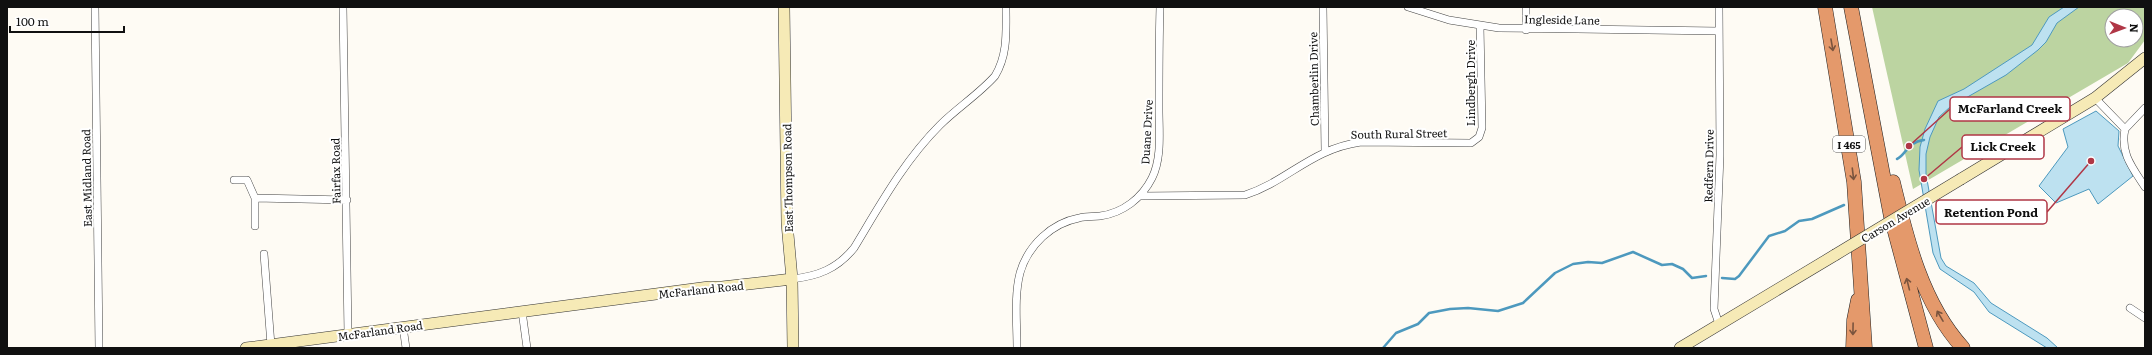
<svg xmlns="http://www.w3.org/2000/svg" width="2152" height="355" font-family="Literata,serif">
<rect width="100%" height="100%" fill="#fefbf4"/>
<!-- forest -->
<path fill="#bcd4a1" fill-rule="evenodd" d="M1872,7h273v33l-17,23 -215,126zM2112,16h24v24h-24z"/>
<!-- water -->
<path fill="#bde1f0" stroke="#4d99be" d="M2064,7h15l-22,16 -11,19 -8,8 -32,25 -56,32 -11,10 -9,20 -4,17v20l15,84 5,8 28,17 17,20 56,35 11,10h-11l-58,-36 -15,-20 -34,-23 -7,-16 -14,-83 1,-23 5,-18 13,-28 26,-12 68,-44 17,-28z
M2096,111l23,20 -1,15 15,30 -35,28 -9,-15 -33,14 -17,-17 29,-39 -5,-18z"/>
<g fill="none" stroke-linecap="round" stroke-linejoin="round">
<!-- stream -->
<path stroke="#4d99be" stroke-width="2.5" d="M1897,159c9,-4 10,-17 27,-19
M1722,278l13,1 4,-3 30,-40 16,-5 14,-10 13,-2 32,-14
M1383,348l13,-15 22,-9 11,-11 21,-4 18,-1 30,3 25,-8 32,-30 18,-9 15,-2 14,1 31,-11 29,13 10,-1 11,5 9,9 14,-2"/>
<!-- street casing -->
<g stroke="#434343" stroke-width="8">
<path id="street" d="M95,7l4,341
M343,7l5,327
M1323,7l2,144
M1408,7l41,13 50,8 220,3
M1526,7v23
M1719,7l1,148 -6,154 5,15
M2095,98l30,31c-5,24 7,38 20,58
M2125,129l20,-21
M234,180h13l8,18v28
M1141,196l104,-1c43,-14 66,-46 116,-53l110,1 8,-6 3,-9 -2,-102
M255,198l92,2
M264,254l7,91
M792,279c26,-3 45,-10 62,-31 26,-43 50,-87 86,-123 17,-17 39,-31 55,-49 13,-22 11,-44 11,-69
M2130,308l15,10
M522,311l5,37
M403,327l3,21
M1017,348c0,-24 -3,-52 3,-75 8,-28 32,-50 59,-55 7,-2 14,-1 21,-2 23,-3 42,-18 52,-38 10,-20 7,-46 7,-68 0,-34 0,-69 1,-103"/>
</g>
<!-- secondary casing -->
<g stroke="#323232" stroke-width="12">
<path id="secondary" d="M784,7l3,216 5,56 1,69
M1961,179l134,-81 50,-40
M246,348l463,-61h13l70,-8
M1680,348l155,-93"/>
</g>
<!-- highway casing -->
<g stroke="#212121" stroke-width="15">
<path id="highway" d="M1825,7l29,175 11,166
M1851,7l40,210 35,131
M1893,182c14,58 29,121 70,166
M1853,348l1,-28 4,-20"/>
</g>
<!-- street -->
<use href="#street" stroke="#fff" stroke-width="7"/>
<!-- secondary -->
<use href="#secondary" stroke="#f6eab6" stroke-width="11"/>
<!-- highway -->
<use href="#highway" stroke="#e4996b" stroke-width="14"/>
<!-- secondary-bridge casing -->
<g stroke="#323232" stroke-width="12" stroke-linecap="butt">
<path id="secondary-bridge" d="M1835,255l126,-76"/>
</g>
<!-- secondary-bridge -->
<use href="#secondary-bridge" stroke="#f6eab6" stroke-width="11"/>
</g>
<!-- one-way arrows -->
<defs><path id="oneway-shaft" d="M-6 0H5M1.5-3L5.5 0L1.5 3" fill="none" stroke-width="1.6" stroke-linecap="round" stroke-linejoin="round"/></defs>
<g stroke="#7a543e">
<use href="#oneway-shaft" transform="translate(1832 45) rotate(80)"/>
<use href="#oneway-shaft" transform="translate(1853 174) rotate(83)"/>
<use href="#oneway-shaft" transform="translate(1908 284) rotate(-104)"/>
<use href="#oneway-shaft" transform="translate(1940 316) rotate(-120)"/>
<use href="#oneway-shaft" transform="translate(1853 329) rotate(91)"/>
</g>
<g text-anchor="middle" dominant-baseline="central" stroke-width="4" stroke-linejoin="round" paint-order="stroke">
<!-- shield labels -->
<rect fill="#fff" stroke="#585858" stroke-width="1" x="1833" y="136" width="32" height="16" rx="3"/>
<g font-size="10" font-weight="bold" fill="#101010">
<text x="1849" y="144">I 465</text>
</g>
<!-- street labels -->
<g font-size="11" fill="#101010" stroke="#fff">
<text transform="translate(1562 19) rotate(1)">Ingleside Lane</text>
<text transform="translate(1313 79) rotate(-91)">Chamberlin Drive</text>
<text transform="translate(1470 83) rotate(-90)">Lindbergh Drive</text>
<text transform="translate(1146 132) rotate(-87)">Duane Drive</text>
<text transform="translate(1399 133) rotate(-1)">South Rural Street</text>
<text transform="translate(1708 166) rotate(-89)">Redfern Drive</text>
<text transform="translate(335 171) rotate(-91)">Fairfax Road</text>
<text transform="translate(86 178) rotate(-91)">East Midland Road</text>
<text transform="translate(787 178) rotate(-91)">East Thompson Road</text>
<text transform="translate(1895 219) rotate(-31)">Carson Avenue</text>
<text transform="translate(701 289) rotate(-6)">McFarland Road</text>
<text transform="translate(380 330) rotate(-8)">McFarland Road</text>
</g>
</g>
<!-- callouts -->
<path fill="none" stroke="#b03746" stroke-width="1.5" d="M1909 146L1950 109M1924 179L1962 147M2091 161L2047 212"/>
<g fill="#b03746" stroke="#fff" stroke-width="1.5">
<circle cx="1909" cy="146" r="4"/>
<circle cx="1924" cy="179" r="4"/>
<circle cx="2091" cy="161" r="4"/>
</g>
<g fill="#fff" stroke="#b03746" stroke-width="1.5">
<rect x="1950" y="97" width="120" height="24" rx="4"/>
<rect x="1962" y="135" width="82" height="24" rx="4"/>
<rect x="1936" y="200" width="111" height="24" rx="4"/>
</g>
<g font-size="12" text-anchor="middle" font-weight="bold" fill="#101010">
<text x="2010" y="113">McFarland Creek</text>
<text x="2003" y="151">Lick Creek</text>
<text x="1991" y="217">Retention Pond</text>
</g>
<!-- border -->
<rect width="2152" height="355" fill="none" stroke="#101010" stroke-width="16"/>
<!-- north arrow -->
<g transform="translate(2124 28) rotate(91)"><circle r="19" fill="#ffffff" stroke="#9f9f9f"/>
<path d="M0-3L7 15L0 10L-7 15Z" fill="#b03746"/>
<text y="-6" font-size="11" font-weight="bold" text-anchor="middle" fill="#101010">N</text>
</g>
<!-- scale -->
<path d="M10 26v6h114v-6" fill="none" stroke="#101010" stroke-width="2"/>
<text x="16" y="26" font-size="12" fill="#101010" stroke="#ffffff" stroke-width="3" paint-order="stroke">100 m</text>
</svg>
